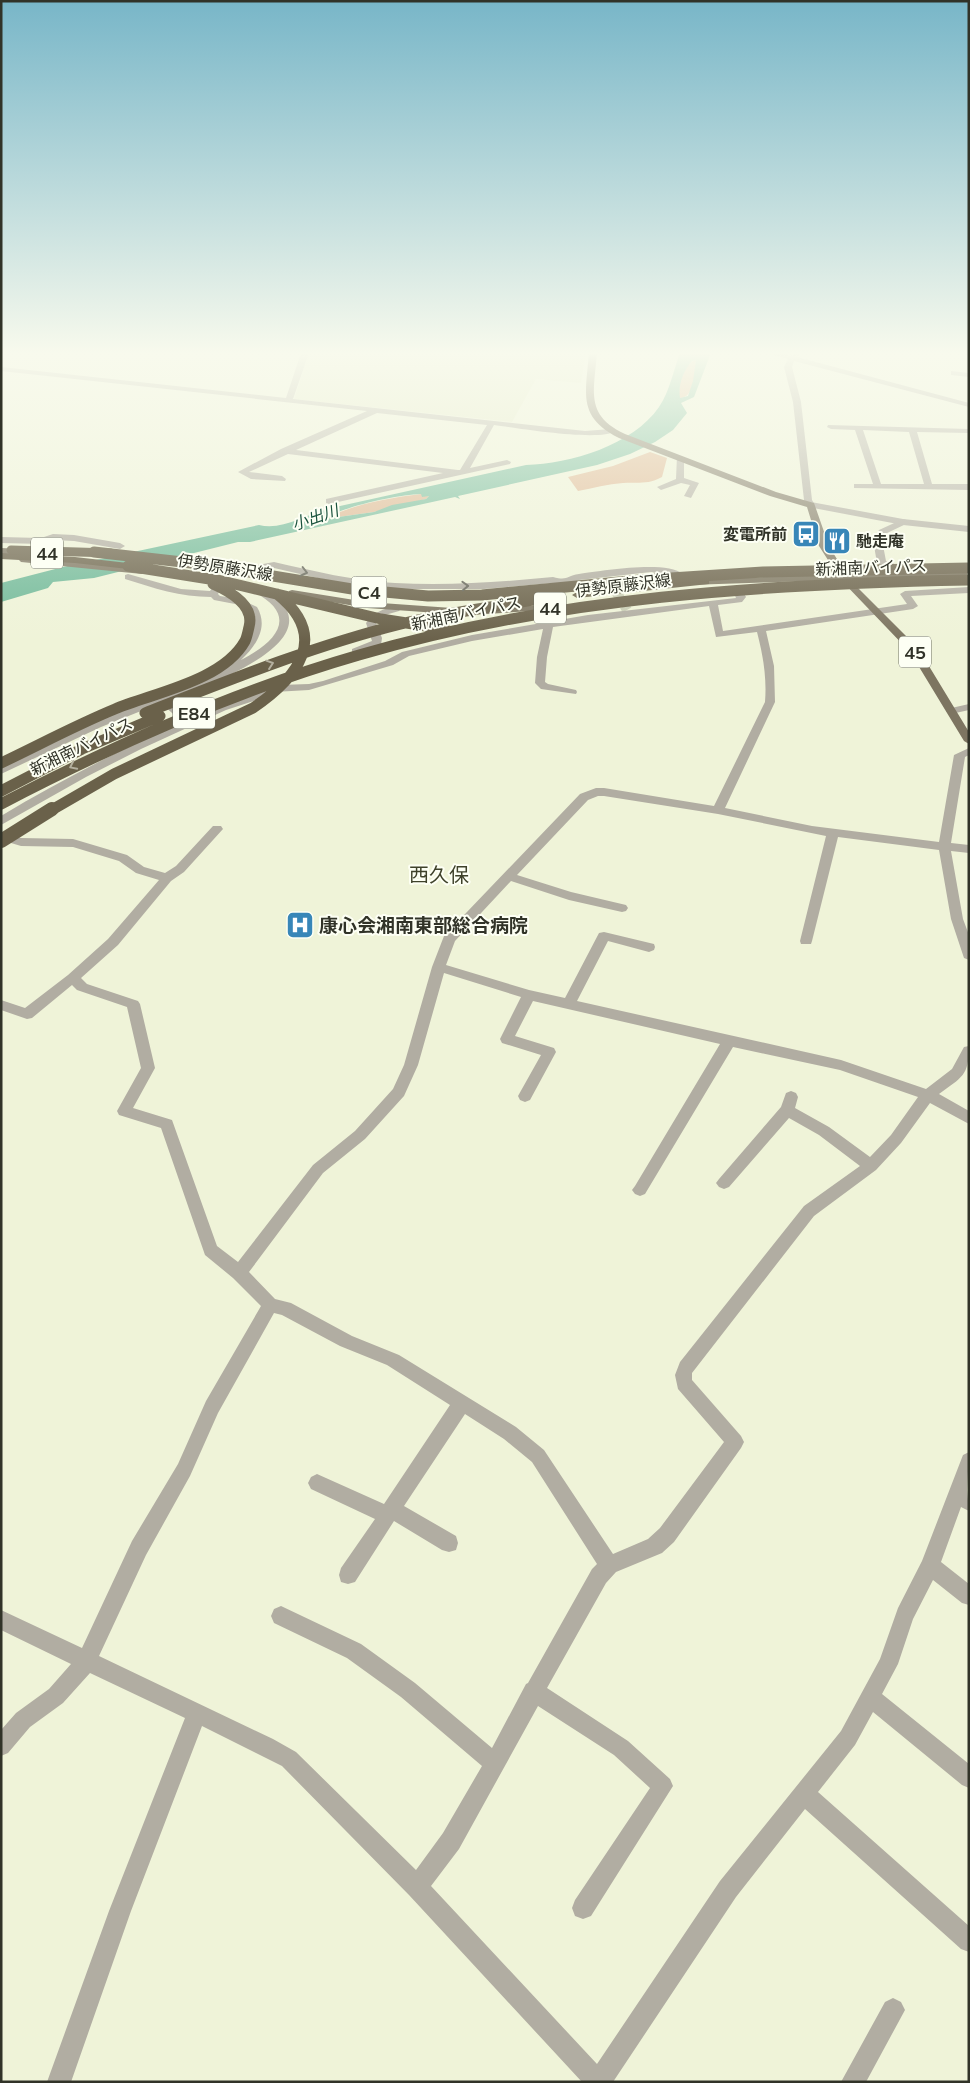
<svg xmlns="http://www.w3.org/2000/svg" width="970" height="2083" font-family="Mulish,'Noto Sans JP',sans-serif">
<rect width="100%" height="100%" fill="#eff3d8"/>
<!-- built -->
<path fill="#e4e9c6" d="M310,350h276l-5,33 -45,-4 -24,43 -218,-23z"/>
<!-- green -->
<path fill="#deb48f" d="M696,360c-1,11 -1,39 -17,38 -1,-11 4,-35 17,-38z
M650,452l17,6 -5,19c-15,8 -24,5 -39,6 -15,1 -30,5 -45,8l-10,-14 45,-11z
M421,494l9,1 -4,4 -52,13 -50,7c30,-15 64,-21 97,-25z"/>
<!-- water -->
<path fill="#71b999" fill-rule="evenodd" d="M681,350h31l-18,47 -13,6 6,10 -14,17 -18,12 -25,12 -33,11 -139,31 2,3 -5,-2 -205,45h-12l-144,36 -41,4 -5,6 -47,14v-19l62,-16 196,-42c22,6 46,-10 66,-15v-3l3,-1 3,2 195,-43c44,-1 107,-20 133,-58 11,-16 15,-39 22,-57zM696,360l-3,21 -5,15 -8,2c-2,-13 3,-27 12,-37zM421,494l1,3 7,-1 -3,3 -34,6 -18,7 -50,7c20,-13 73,-24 97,-25z"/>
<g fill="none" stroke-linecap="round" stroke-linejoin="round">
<!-- minor-tunnel -->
<path stroke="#c9cdb5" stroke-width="10" stroke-dasharray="10 5" stroke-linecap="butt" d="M609,580l18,30"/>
<!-- minor -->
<path fill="#b1ada2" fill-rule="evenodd" d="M1,350h9l-9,3z
M302,350h8l-17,49 292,32 26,-2 4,2c-15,11 -98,-3 -121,-6l-24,43 37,-8 4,2 -1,2 -181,40 -3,-1v-4l117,-26 -155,-19 -39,18 33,4 4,3 -1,2 -34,-2 -13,-7 43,-23 86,-38 -366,-40v-4l285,31zM377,413l110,12 -27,45h-2l-162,-20z
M757,350h12l22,6 7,-6h8l-9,7 172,46v4l-175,-46 -2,6 9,35 11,98 3,5 -7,2 -4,-7 -11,-98 -9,-35 4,-8z
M951,371l18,2v4l-18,-2z
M828,425l141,4v4l-52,-1 15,52h37v6l-115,-2v-4h19l-18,-54 -24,-1 -4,-2zM863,430l46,2 15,52h-43z
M677,456l7,2v20l15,5 -8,15 -7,-2 6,-11 -9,-2 -20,7 -4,-3 19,-8z
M903,519l3,1v4l-21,10 -3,6 4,21 7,2 7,13 -5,3 -3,-1 -6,-11 -9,-4 -4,-23 6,-10z
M53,534l21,1 46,8 5,3 -5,3 -46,-8 -20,-1 -12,4 -41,-1v-6l40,1z
M274,562c40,9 80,19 121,21 53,3 106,-1 158,-6 15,4 13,-1 26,-3 22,-3 87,-14 104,0l-5,3 -27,-5 -72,8 -5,2 8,2 2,2 -5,3 -26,-6 -69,6h-89l-60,-7 -61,-14 -18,3 -5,-3 2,-2z
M128,574l53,15 29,2 2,-3h6l2,2 -2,4 2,2 20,3 17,8c12,20 -1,39 -16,53 35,-18 59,-44 13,-68v-4c9,-2 20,7 26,13 44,45 -83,88 -111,99l21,18 28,-12 38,-12 21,-14 5,3 -2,2 29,-1 14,-3 62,-20 17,-9 70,-17 116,-20 148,-17 -4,-10 5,-3 3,1 6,11 -4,5 -24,3 5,26 184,-27 -7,-10 5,-3 64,-4v6l-58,3 7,10 -5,3 -147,22 8,35 1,36 -50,106 87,18 127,16 15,-87 15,-7v7l-4,2 -14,86 18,2v8l-18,-2 12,68 6,16v25l-5,-2 -13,-39 -12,-69 -101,-13 -26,104 -1,3h-10l-1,-3 26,-105 -108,-22 -114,-18h-6l-10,4 -71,75 54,17 55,13 2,3 -2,3 -4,1 -53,-12 -58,-19 -56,60 -9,24 83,25 36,8 34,-65 5,-1 50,12 1,3 -1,3 -5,2 -41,-11 -31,60 264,59 85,29 26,-20 12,-22 5,-1c0,30 -7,31 -30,48l30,17v13l-39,-21 -29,40 -25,27 -62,46 -122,157v7l49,56 3,6 -3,6 -67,94 -12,11 -46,19 -10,11 -59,105 81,53 42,38 3,7 -82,130 -8,3 -8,-3 -3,-8 3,-8 75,-112 -36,-33 -76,-49 -79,143 -28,37 166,178 123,-183 121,-150 39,-72 18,-51 24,-47 41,-106 6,-3 -2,38 2,21 -8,-4 -20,55 28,22v21l-7,-2 -29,-23 -20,39 -15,45 -16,30 87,70v24l-7,-3 -89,-73 -18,33 -37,47 151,134v26l-8,-3 -156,-140 -69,88 -123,185h-31l-173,-187 -127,-129 -80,-40 -71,185 -60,171h-24l62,-171 76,-193 -95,-45 -27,30 -33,24 -22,26 -7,3v-26l15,-17 33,-24 22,-25 -70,-34v-20l81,38 50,-107 46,-77 28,-63 55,-95 -28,-28 -28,-23 -44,-127 -42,-13 -2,-4 24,-43 -14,-61 -50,-17 -5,-5 -40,33 -5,1 -26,-9v-10l24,8 43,-33 40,-36 51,-59 -23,-7 -17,-12 -46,-14 -52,-1 -20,-6v-8l20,6 52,1 54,16 17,12 21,6 11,-7 37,-40h8l2,3 -39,43 -13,9 -53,64 -37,33 6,6 51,17 2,3 15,64 -22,40 39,12 45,126 21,16 75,-97 42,-34 38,-42 11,-24 28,-98 12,-31 136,-142 16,-6h8l110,18 51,-104c2,-24 -2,-47 -8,-70l-41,5 -7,-31 -156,21 -6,30 -2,25 3,2 28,6 1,2 -1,2 -35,-5 -6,-6 2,-26 6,-28 -71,12 -63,15 -16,9 -84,25 -35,2 -11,6 -37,12 -85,39 -55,28 -85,48v-9c58,-35 119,-66 181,-94l-21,-19 -60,24 -100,47v-7l106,-50 117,-48 4,-2 -3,-2 1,-2c16,-13 32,-31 24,-52l-15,-7 -21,-4 -3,-3c-30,0 -58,-9 -86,-18v-4zM444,973l77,24 -21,42 2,4 39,12 -23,41 2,4 5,2 5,-2 26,-48 -2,-4 -39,-12 18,-35 187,43 -85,142 -3,4 3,4 5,2 5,-2 88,-147 107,23 78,27 -27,38 -21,22 -41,-30 -34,-19 3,-11 -2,-4 -5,-2 -5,2 -5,14 -62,72 -3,4 3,4 5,2 5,-2 60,-69 30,17 41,31 -56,40 -124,156 -5,13 3,14 46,53 -64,86 -12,11 -35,15 -69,-104 -28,-23 -117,-72 -47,-19 -61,-33 -16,-4 -26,-27 74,-99 42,-34 39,-43 14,-31zM274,1313l8,2 58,31 47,19 63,40 -66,99 -67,-30 -6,3 -3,6 3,6 64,30 -34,49 -2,7 2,7 7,2 7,-2 39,-61 48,29 7,2 7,-2 2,-7 -2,-7 -52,-30 61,-92 39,25 28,23 65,102 -5,5 -64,114 -2,1 -34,64 -77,-65 -54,-39 -80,-38 -7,3 -3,7 3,7 73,35 54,39 81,69 -39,67 -27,37 -120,-118 -23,-13 -174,-83 47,-101 44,-79 28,-63z
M396,606l5,3 -2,2 -14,4 -9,8 6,15 -1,7 -21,8h-8v-4l20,-8 -6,-18c8,-11 17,-14 30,-17z
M969,704v6l-18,4 -5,-3 1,-2z
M893,1998l8,4 4,8 -39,72h-25l44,-80z"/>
<!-- tertiary -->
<path fill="#b1ada2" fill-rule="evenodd" d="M811,502l92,17 66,7v6l-66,-7 -95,-18v-4z"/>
<!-- primary -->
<path fill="#7d7561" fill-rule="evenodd" d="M589,350h8c-2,40 -14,64 28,84l151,58 38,11 15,43 17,28 121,-1v4l-3,1 -114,2 68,68 51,84v12l-5,-3 -54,-89 -69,-72 -153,5v-4l3,-1 146,-6 -18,-28 -12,-39 -37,-11 -151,-58c-44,-22 -32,-47 -30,-88z
M1,548l24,1 5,3 -5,3 -24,-1z
M24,557l118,11 5,3 -5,3 -121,-12 -2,-2z
M292,590l75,12 85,6 5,3 -5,3 -85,-6 -78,-13v-4z
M557,604l5,3 -2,2 -74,5 -5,-3 5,-3z"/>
<!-- motorway -->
<path fill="#6a614a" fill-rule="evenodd" d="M1,553l74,4 53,6 5,3 -5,3 -53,-6 -74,-4z
M705,579l4,1v4l-132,14 -5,-3 5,-3z"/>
<!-- motorway-bridge-far2 -->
<path stroke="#6a614a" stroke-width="9" d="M11,550l100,3"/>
<!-- motorway-bridge-far1 -->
<path stroke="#6a614a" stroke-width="11" d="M94,552l106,12 152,25 76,7 54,-1 158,-15 123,-8 206,-4
M128,566l94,15 159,38 64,10
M145,713c84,-33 168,-67 256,-89 43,-11 87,-16 131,-24
M1,763c38,-18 75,-38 114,-54 38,-16 108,-28 130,-68 2,-4 3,-10 4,-14 6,-22 -20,-36 -36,-43
M1,791l81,-42 78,-33
M1,804c115,-60 233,-113 358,-149 198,-58 405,-71 610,-75
M50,811l64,-37 139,-66c44,-30 78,-71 24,-114"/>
<!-- motorway-bridge -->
<path stroke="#6a614a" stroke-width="14" d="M1,841l51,-32"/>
</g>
<!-- one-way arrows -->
<defs><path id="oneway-chevron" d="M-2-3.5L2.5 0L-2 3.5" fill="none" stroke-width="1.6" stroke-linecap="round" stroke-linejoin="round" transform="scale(1.25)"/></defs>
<g stroke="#646459">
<use href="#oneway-chevron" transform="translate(304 572) rotate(14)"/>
<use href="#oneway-chevron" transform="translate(465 586) rotate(-2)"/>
</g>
<g stroke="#b4b09f">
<use href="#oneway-chevron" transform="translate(270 664) rotate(-19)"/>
<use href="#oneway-chevron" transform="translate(73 766) rotate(154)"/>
</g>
<!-- sky -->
<linearGradient id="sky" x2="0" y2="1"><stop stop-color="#78b6c8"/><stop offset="0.55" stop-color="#f8faed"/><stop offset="1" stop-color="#f8faed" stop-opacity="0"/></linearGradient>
<rect width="970" height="642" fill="url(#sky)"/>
<!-- icons -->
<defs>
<g id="bus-square" transform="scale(1.4375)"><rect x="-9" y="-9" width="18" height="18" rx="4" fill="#3886b8" stroke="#fdfff4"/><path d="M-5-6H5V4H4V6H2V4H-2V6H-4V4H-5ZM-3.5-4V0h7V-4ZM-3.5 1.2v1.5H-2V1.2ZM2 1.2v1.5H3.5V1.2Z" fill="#fff"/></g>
<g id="restaurant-square" transform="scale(1.4375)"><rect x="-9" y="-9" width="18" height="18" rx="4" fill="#3886b8" stroke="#fdfff4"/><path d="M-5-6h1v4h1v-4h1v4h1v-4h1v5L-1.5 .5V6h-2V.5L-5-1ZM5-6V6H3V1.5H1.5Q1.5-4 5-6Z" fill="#fff"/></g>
<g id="hospital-square" transform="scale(1.4375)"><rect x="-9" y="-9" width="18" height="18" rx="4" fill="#3886b8" stroke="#fdfff4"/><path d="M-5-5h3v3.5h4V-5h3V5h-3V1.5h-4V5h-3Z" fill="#fff"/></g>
</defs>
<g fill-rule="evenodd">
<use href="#bus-square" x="806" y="534"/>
<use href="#restaurant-square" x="837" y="541"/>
<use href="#hospital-square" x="300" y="925"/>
</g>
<g text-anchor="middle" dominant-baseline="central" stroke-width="4" stroke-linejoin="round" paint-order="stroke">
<!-- far-water labels -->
<g font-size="16" font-style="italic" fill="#18513c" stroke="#fdfff4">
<text transform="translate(315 517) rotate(-19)">小出川</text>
</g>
<!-- far-poi labels -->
<g font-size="16" font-weight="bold" fill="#313328" stroke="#fdfff4" text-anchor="end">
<text x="787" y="534">変電所前</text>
<text x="856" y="541" text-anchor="start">馳走庵</text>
</g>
<!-- far-street labels -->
<g font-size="16" fill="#313328" stroke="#fdfff4">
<text transform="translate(225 567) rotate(9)">伊勢原藤沢線</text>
<text transform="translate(871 567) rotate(-2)">新湘南バイパス</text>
<text transform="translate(623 585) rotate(-7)">伊勢原藤沢線</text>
<text transform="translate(466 613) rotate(-12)">新湘南バイパス</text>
<text transform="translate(81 746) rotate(-26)">新湘南バイパス</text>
</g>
<!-- shield labels -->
<g fill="#fdfff4" stroke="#6e7065" stroke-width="1">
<rect x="31" y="537.5" width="32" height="31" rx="4"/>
<rect x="351.5" y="576.5" width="35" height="31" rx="4"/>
<rect x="534" y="592.5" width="32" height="31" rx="4"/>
<rect x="899" y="636.5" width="32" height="31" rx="4"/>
<rect x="173" y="697.5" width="42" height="31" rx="4"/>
</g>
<g font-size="18" font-weight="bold" fill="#313328">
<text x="47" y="553">44</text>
<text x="369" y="592">C4</text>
<text x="550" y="608">44</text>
<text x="915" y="652">45</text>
<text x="194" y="713">E84</text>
</g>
<!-- poi labels -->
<g font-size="19" font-weight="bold" fill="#313328" stroke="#fdfff4" text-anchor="start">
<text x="319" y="925">康心会湘南東部総合病院</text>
</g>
<!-- neighbourhood labels -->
<g font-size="20" fill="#3e412a" stroke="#fdfff4">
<text x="439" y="874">西久保</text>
</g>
</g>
<!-- border -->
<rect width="970" height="2083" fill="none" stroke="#313328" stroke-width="5"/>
</svg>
